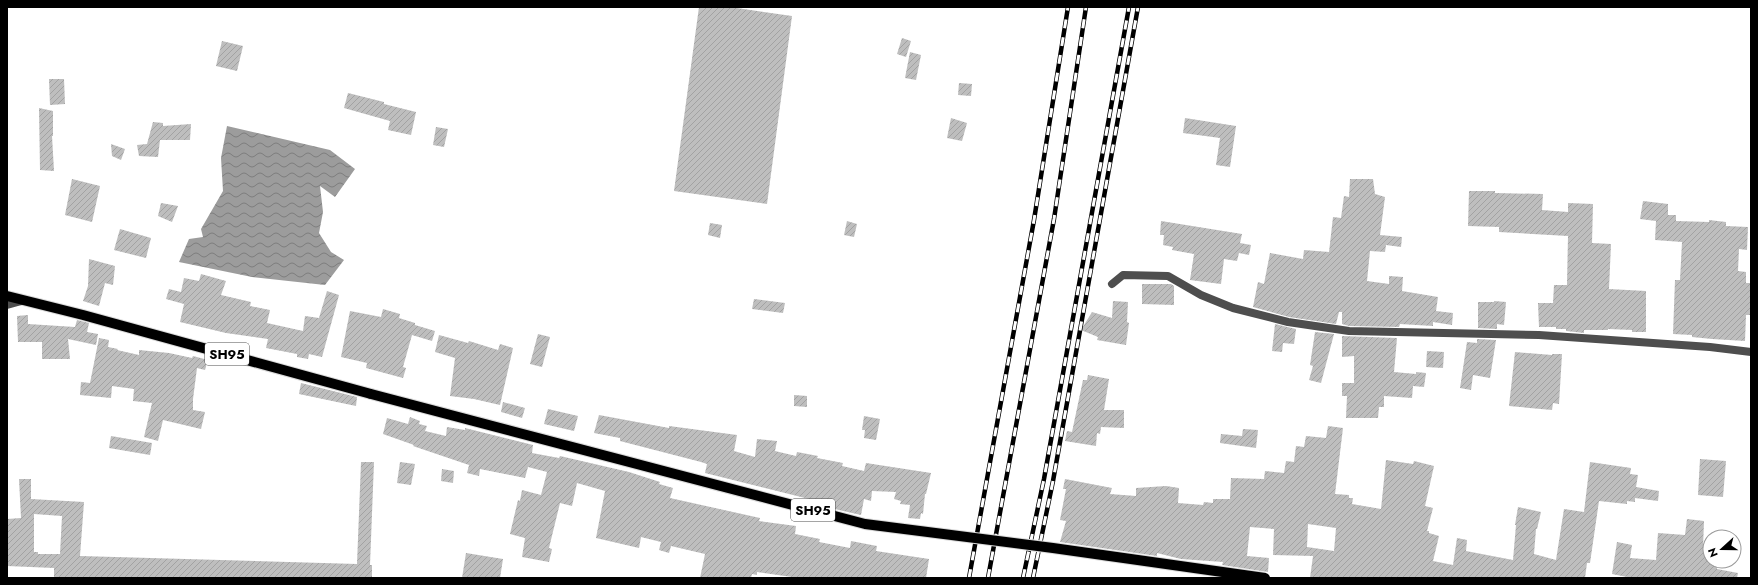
<svg xmlns="http://www.w3.org/2000/svg" width="1758" height="585" font-family="Jost,sans-serif">
<defs>
<pattern id="water-waves" width="16" height="10" patternUnits="userSpaceOnUse"><rect width="16" height="10" fill="#9c9c9c"/><path d="M0 5q4-4 8 0t8 0" fill="none" stroke="#7d7d7d"/></pattern>
<pattern id="building-hatch" width="6" height="6" patternUnits="userSpaceOnUse"><rect width="6" height="6" fill="#bebebe"/><path d="M-1 1l2-2M0 6l6-6M5 7l2-2" fill="none" stroke="#a2a2a2"/></pattern>
</defs>
<rect width="100%" height="100%" fill="#fff"/>
<!-- water -->
<path fill="url(#water-waves)" d="M227,126l103,24 25,19 -20,28 -15,-11 3,26 -4,21 12,19 13,8 -19,25 -73,-8 -73,-15 10,-23 14,-2 -2,-8 22,-38 -2,-33z"/>
<!-- building -->
<path fill="url(#building-hatch)" fill-rule="evenodd" d="M699,7h31l62,9 -25,188 -93,-13z
M902,38l9,3 -5,16 -9,-3z
M222,41l21,5 -6,25 -21,-5z
M910,52l11,3 -5,25 -11,-2z
M49,79h15l1,25 -15,1z
M959,83l13,1 -1,12 -13,-1z
M348,93l36,9v2l32,8 -5,23 -23,-5 2,-9 -46,-13z
M39,108l14,3v25h-1l2,35 -14,-1z
M951,118l16,5 -5,18 -15,-3z
M1185,118l51,8 -6,41 -14,-2 4,-27 -37,-5z
M153,122l10,1v3l28,-2 -1,16h-30l-2,17 -19,-1 -2,-11 10,-1z
M436,127l12,2 -4,18 -11,-2z
M111,144l14,5 -4,11 -9,-4z
M72,179l28,7 -8,36 -27,-7z
M1350,179h23l2,15 10,3 -5,38 22,2 -1,10 -15,-2 -1,7 -15,-1 -3,30 22,3v-8l14,1 -1,14 36,6 -2,14 17,2 -1,12 -19,-3v4l-33,-2 -1,3 -50,-1 -7,-2v-12h-3l-3,12 -47,-7 -36,-10 5,-25 6,2 6,-31 33,6 1,-9 25,2 4,-35 8,1 3,-22 5,1z
M1469,191h26v2l48,1 -1,16 26,2v-9l25,1 -1,39 19,1 -2,45 37,2v41h-14v-2l-24,-1v1h-24v3l-18,-2v-2h-10v-2h-17l-1,-24h15l1,-18h13l1,-49 -69,-4v-5l-31,-1z
M1643,201l25,3v11h8v6l33,1v-2l17,2v4l22,1 -1,23 -8,-1 -1,22 8,1v11h4v32h-4l-1,26 -33,-2 -20,-2v-2l-19,-1 2,-54h5l2,-38 -27,-2 1,-19 -16,-2z
M161,203l17,3 -6,16 -14,-6z
M847,221l10,3 -3,13 -10,-2z
M1161,221l81,13 -2,9 11,2 -2,10 -10,-2 -2,8 -13,-2 -3,25 -31,-4 4,-26 -22,-4 1,-3 -10,-2 1,-10h-4z
M710,223l12,2 -2,13 -12,-3z
M120,229l31,9 -5,20 -32,-8z
M89,259l26,7 -2,19 -8,-2 -6,23 -16,-5 5,-15z
M201,274l25,7 -5,14 30,7 -1,4 20,4 -3,13 36,8 2,-15 14,2 8,-27 12,4 -17,62 -13,-3 -1,5 -11,-2v-3l-31,-6 2,-9 -42,-6 -46,-11 4,-18 -18,-5 3,-10 12,3 3,-14 15,3z
M1142,284h29l3,2v19l-32,-1z
M754,299l31,4 -2,10 -31,-4z
M1113,301l15,1 -1,20 2,1 -3,22 -29,-5 1,-3 -17,-7 11,-18 20,6z
M1494,301l12,1 -2,23 -7,-1v5l-19,-1v-26h16z
M383,309l17,5 -1,4 16,5v2l20,6 -3,10 -20,-6 -9,32 3,1 -3,10 -37,-10 1,-5 -26,-6 9,-46 31,6z
M28,315v9l47,3 2,-7 12,3 -2,9 11,2 -2,11 -28,-6 2,20h-28v-17h-24l-1,-26z
M1275,324l21,5 -2,15 -11,-1 -1,9 -10,-1z
M1315,332l19,2 -13,49 -12,-3 4,-14 -3,-1z
M538,334l12,3 -8,30 -12,-3z
M439,335l29,8 1,-2 29,9 2,-6 13,4 -13,57 -26,-6 -24,-3 5,-38 -20,-6z
M1342,336l55,2 -3,34 22,2v-2l10,1 -2,14 -11,-1 -1,12 -28,-2v11h-5l-1,11h-32l1,-22h-5v-13h12v-27l-12,1z
M99,338l10,2 -1,7 10,2 -1,1 22,5v-5l30,3 23,5 1,-2 15,4 -3,10 -8,-2 -4,31v11l12,2 -4,17 -38,-9 -5,21 -14,-4 8,-34 -19,-2 1,-12 -22,-3 -1,12 -31,-3 1,-13 9,1z
M1477,339l19,1 -6,38 -17,-3 -2,15 -11,-2 7,-46 10,1z
M1427,351l17,1 -1,16 -17,-1z
M1515,352l37,3v-1h10l-3,50 -6,-1 -1,7 -43,-4z
M1088,375l21,4 -5,31h20v18l-23,-1 -1,7 -3,-1 -1,13 -31,-5 2,-10 5,1 11,-52h4z
M301,383l56,14 -1,9 -57,-12z
M794,395l13,1v11l-13,-1z
M503,402l22,6 -3,10 -21,-6z
M548,409l30,7 -4,15 -30,-7z
M599,415l70,13v-2l68,9 -3,16 21,6 2,-18 20,2 -2,10 21,5 1,-4 21,4 -1,2 26,5 -1,3 22,5 2,-8 65,10 -5,21h-1l-2,20 -2,-1 -1,6 -12,-1 2,-13 -10,-1 1,-3 -7,-2 2,-7 -24,-1 -1,10 -7,-2 -3,16 -44,-10v-4l-112,-28 2,-9 -6,-2 -81,-21v-3l-26,-5z
M864,416l16,3 -4,21 -12,-2 1,-8h-3z
M410,417l10,4 -1,3 8,2 -2,5 21,5 1,-9 18,3v-2l68,17 -1,8 27,5 1,-2 69,16 31,10 -1,2 14,4 -3,10 90,20 -1,3 37,5 -1,8 25,5 -1,3 31,6 1,-7 26,5 -1,5 53,8 -3,19h-127l-42,-6v3l-5,-1 -1,4h-51l5,-24 -34,-8 -2,7 -10,-3 2,-8 -20,-5 -2,11 -43,-10 9,-47 -28,-8 -5,23 -12,-3 -11,45 3,1 -3,13 -27,-5 3,-19 -15,-4 8,-34 2,1 2,-11 19,5 6,-23 -19,-5 -3,11 -45,-9 -1,7 -12,-3 2,-8 -56,-19 1,-1 -31,-11 4,-16 21,6z
M1328,426l15,2 -8,66 14,1v3h4l-1,6 29,5 5,-49 27,4 1,-3 20,5 -9,40 8,2 -6,23h2v2l10,3 -6,25 20,4 4,-27 10,2 -1,11 47,9 3,-35h-1l3,-18 23,5 -4,17h-1l-2,25 22,6 8,-51 20,3 6,-50 41,6 -1,6 8,1 -2,12 23,4 -1,10 -23,-3v4l-8,-1v3l-28,-3 -9,62h-3l-2,15h-275l3,-22 -40,-1 1,-26 -24,-2 -3,29 22,2 -1,14 -46,-7 1,-3 -42,-3 -24,-6v3l-97,-14 6,-21 -6,-1 6,-31h-3l2,-10 47,9 -2,6 26,2v-8l30,-2 13,2 -1,15 25,2 1,-3 9,1v-4h17l1,-21 33,1 1,-8 19,2 2,-12 8,1 2,-16 8,1 2,-11 20,2zM1308,524l28,4 -2,23 -27,-4z
M1243,429l15,1 -2,18 -36,-5 1,-9 21,2z
M111,436l41,7 -2,12 -41,-7z
M1700,459l26,2 -3,36 -25,-2z
M361,462h13l-4,103h2v13h-318v-10l-47,-2v-47l14,-1 -2,-39h12v20l53,3 -4,54 277,8zM34,514l28,2 -2,38h-22v-2h-4z
M400,462l15,2 -4,21 -14,-2z
M442,469l12,2 -1,12 -12,-2z
M1687,519l17,2 -1,27 7,1v12h7v8l21,4 -1,5h-91l-19,-1 -15,-3 5,-32 15,3 -2,13 26,2 2,-27 27,2z
M466,553l37,6 -3,19h-38z"/>
<g fill="none" stroke-linecap="round" stroke-linejoin="round">
<!-- primary casing -->
<g stroke="#dbdbdb" stroke-width="12">
<path id="primary" d="M7,296l76,19 288,79"/>
</g>
<!-- minor -->
<path stroke="#4e4e4e" stroke-width="8" d="M1112,284l11,-9 45,1 33,19 32,13 55,14 61,9 190,4 171,12 41,5
M7,305l18,-5"/>
<!-- primary -->
<use href="#primary" stroke="#000" stroke-width="10"/>
<!-- rail casing -->
<g stroke="#000" stroke-width="4.5">
<path id="rail" d="M969,578l65,-358 34,-213
M988,578l66,-359 32,-212
M1023,578l21,-99 85,-472
M1033,578l20,-97 85,-474"/>
</g>
<!-- rail -->
<use href="#rail" stroke="#fff" stroke-width="3" stroke-dasharray="9" stroke-linecap="butt"/>
<!-- primary-bridge casing -->
<g stroke="#dbdbdb" stroke-width="12" stroke-linecap="butt">
<path id="primary-bridge" d="M371,394l494,130 188,24 212,30"/>
</g>
<!-- primary-bridge -->
<use href="#primary-bridge" stroke="#000" stroke-width="10"/>
</g>
<g text-anchor="middle" dominant-baseline="central" stroke-width="3" stroke-linejoin="round" paint-order="stroke">
<!-- shield labels -->
<g fill="#fff" stroke="#4c4c4c" stroke-width="1">
<rect x="205" y="343" width="44" height="22" rx="3"/>
<rect x="791" y="499" width="44" height="22" rx="3"/>
</g>
<g font-size="13" font-weight="bold" fill="#000">
<text x="227" y="354">SH95</text>
<text x="813" y="510">SH95</text>
</g>
</g>
<!-- border -->
<rect width="1758" height="585" fill="none" stroke="#000000" stroke-width="16"/>
<!-- north arrow -->
<g transform="translate(1722 549) rotate(249)"><circle r="19" fill="#ffffff" stroke="#999999"/>
<path d="M0-3L7 15L0 10L-7 15Z" fill="#000000"/>
<text y="-6" font-size="11" font-weight="bold" text-anchor="middle" fill="#000000">N</text>
</g>
</svg>
